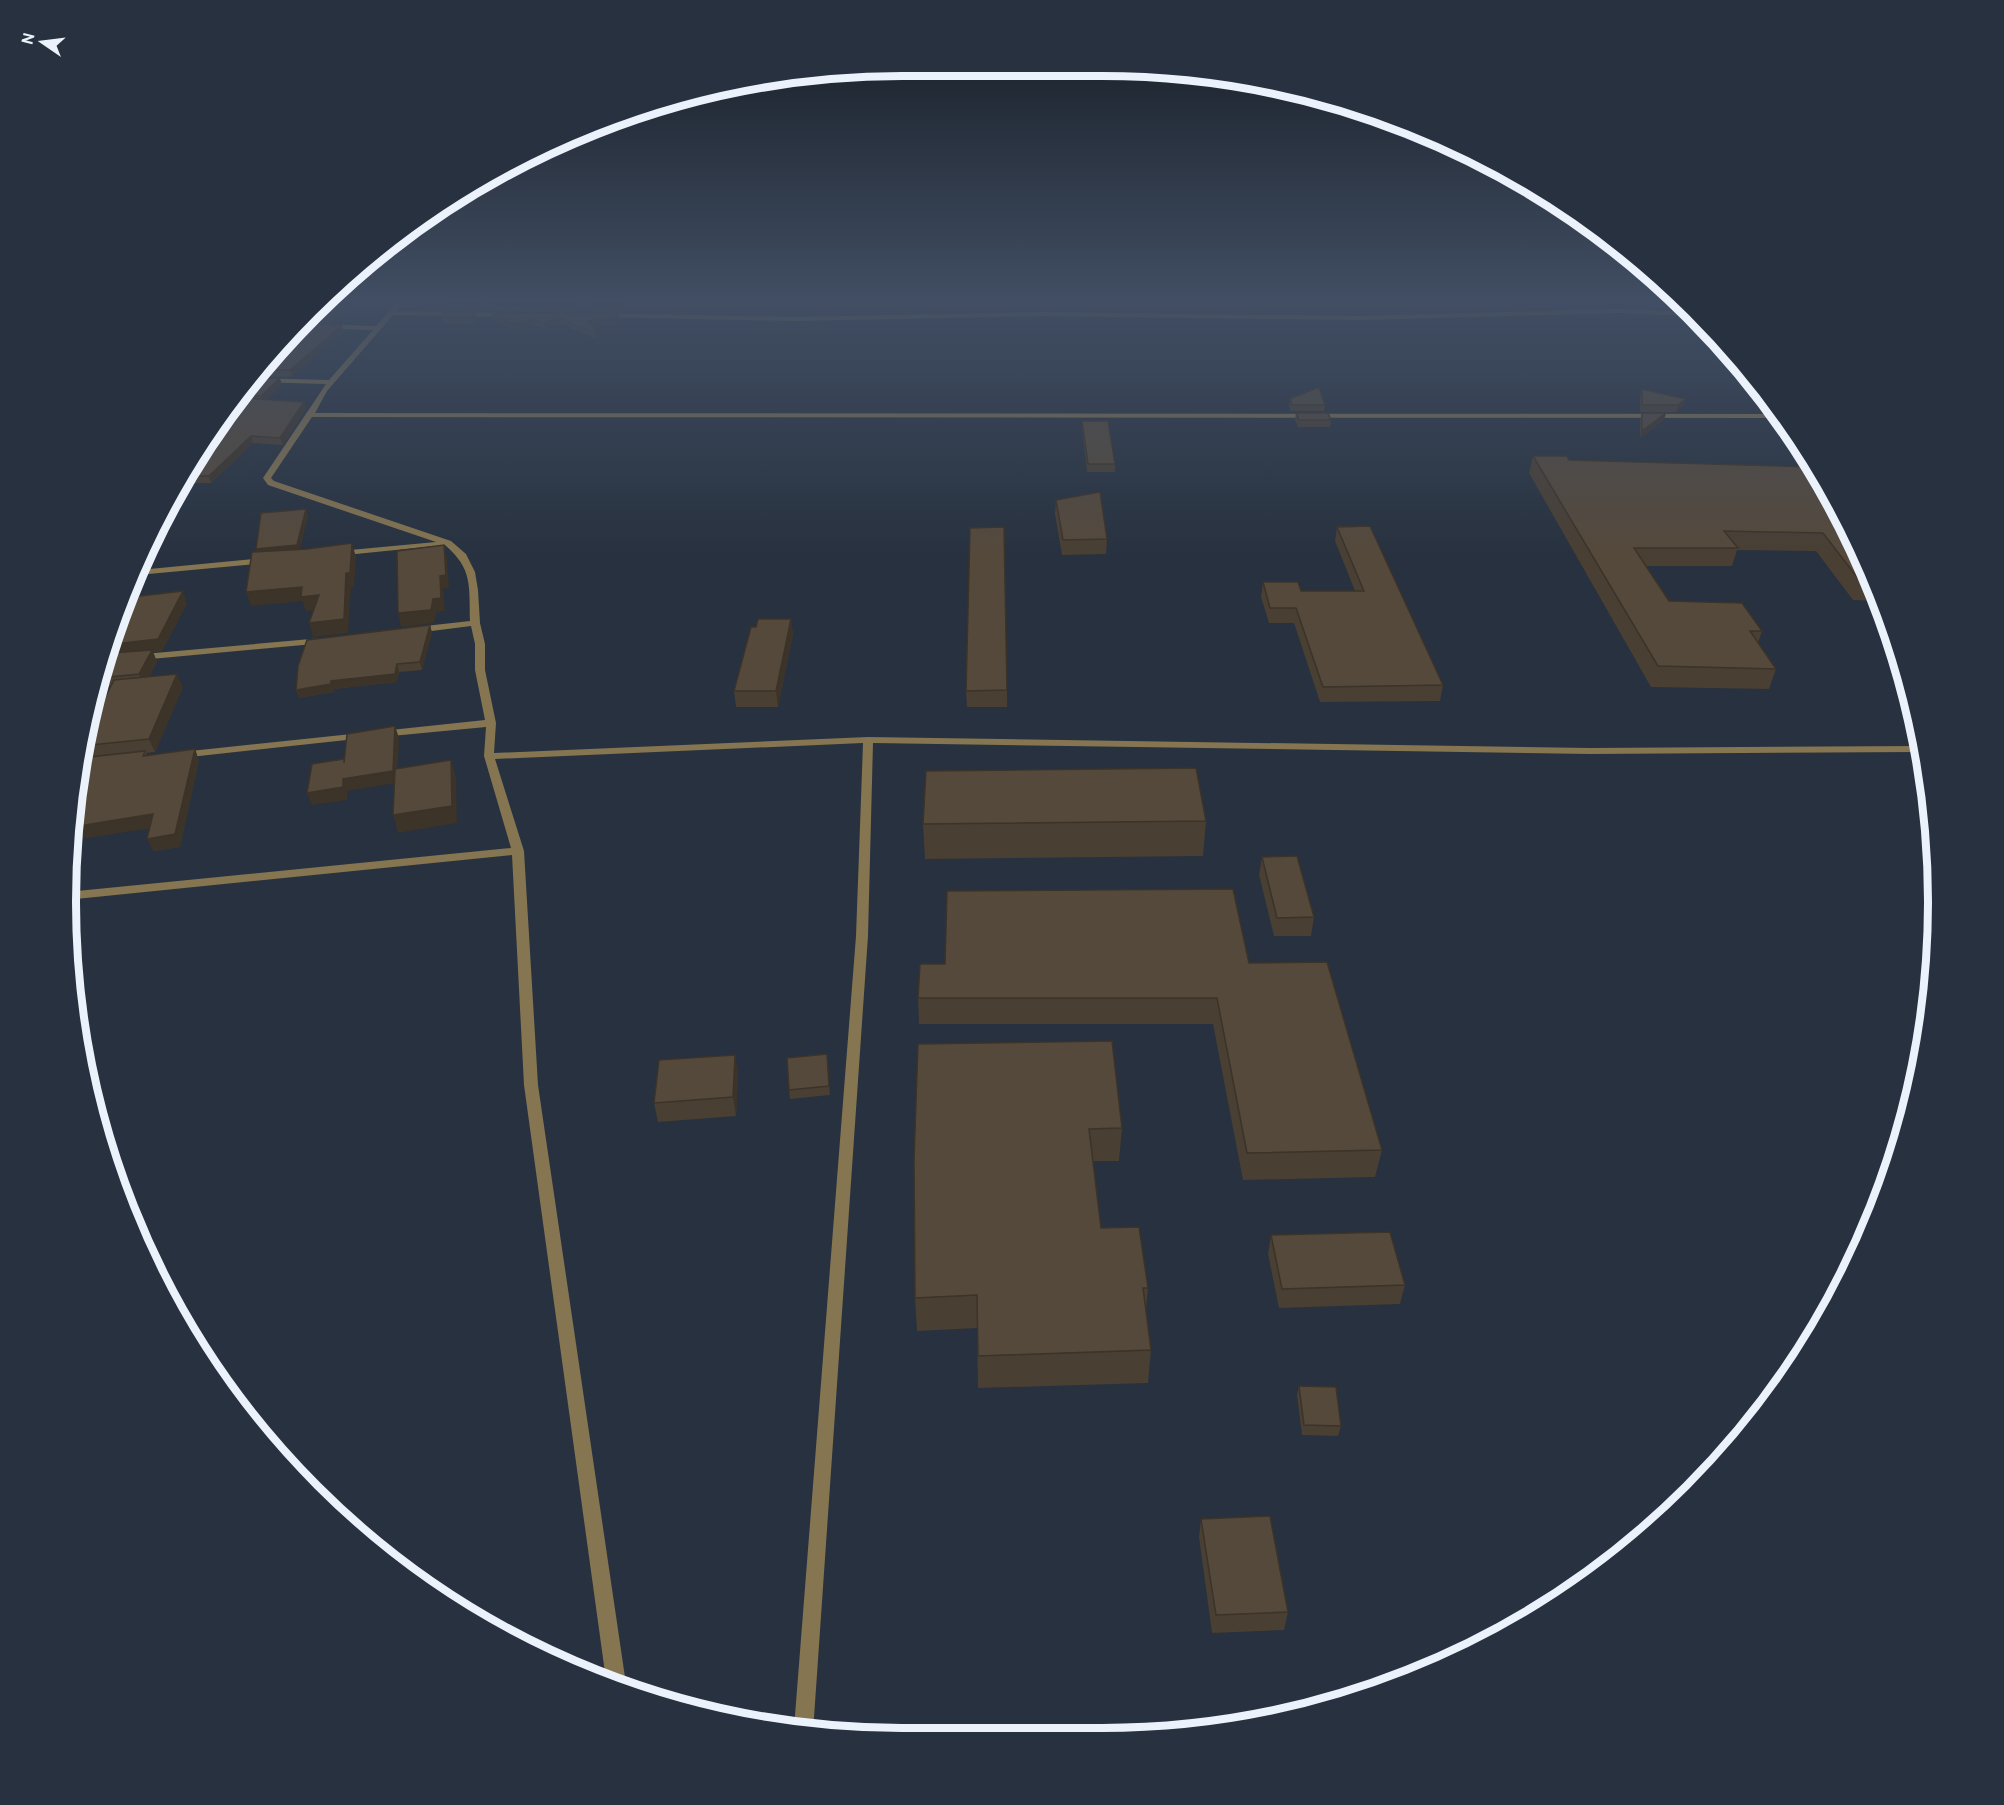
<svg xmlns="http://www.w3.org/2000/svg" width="2004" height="1805" font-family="Overpass,sans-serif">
<rect width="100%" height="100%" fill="#27313f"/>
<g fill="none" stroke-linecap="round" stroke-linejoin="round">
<!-- minor -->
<path fill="#857551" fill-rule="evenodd" d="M396,303h7l-7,8 112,2 3,2 -3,2 -115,-2 -66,76 -12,22 1463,1 3,4 -1469,-1 -41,61 3,3 177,60 15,13 9,18 3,18 2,33 5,21v26l11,53 -2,30 374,-16 722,11 329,-2 1,6 -330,2 -717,-11 -5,193 -55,796 -19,-4 62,-792 7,-193 -368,16 29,92 14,234 88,599 -2,3 -18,-7 -82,-595 -12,-230 -446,45 1,-8 444,-44 -27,-92 2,-29 -105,10 -5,-3 5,-3 104,-11 -10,-50v-26l-4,-18 -55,7 -5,-3 5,-3 54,-6c-1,-35 3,-52 -25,-76l-109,11 -1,-2 4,-3 97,-9 -168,-57 -5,-7 63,-94 -76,-2 4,-4 75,2 44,-50 -68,-2 3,-4 68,2 11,-12v-2z
M1620,309l69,3 3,4 -72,-3 -261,7 -316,-4 -250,5 -190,-4 -3,-2 3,-2 190,4 250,-5 316,4z
M265,558l3,1v4l-130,12 1,-5z
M322,638l5,3 -2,2 -217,20 2,-6z
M361,733l4,1 1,2 -1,2 -184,20 -5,-3 5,-3z"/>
</g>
<!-- wall -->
<path fill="#493f33" d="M329,303h26l-22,19 -24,1z
M443,303h41l-4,7 -36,-1z
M490,304l87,1 1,7 -86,-2z
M592,306h31l1,6h-31z
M475,312l1,6 -2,6h-30l-2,-7z
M492,313l127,8 -6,5 -21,1 4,6 1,6 -36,-15 -16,4 -12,-2 -21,4 -19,-11z
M308,324l36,7 -52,46 -36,-1z
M282,385l-16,15 38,2 2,7 -23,36 -30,-2 -42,40h-28l46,-75 9,-5h-5l6,-10z
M1642,389l43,10 -2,7 -7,6h-36v-16z
M1290,399l35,6 -1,6h-33l-2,-5z
M1296,413l35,7 -1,7h-32l-3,-7z
M1642,413l22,7 -24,18v-18z
M1082,421l33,43v8h-28l-5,-44z
M1533,456l36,4 283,73 26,68 -25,-1 -37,-49 -79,-1 -5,16h-86l23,35 93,30 -4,12 18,26 -7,20 -118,-2 -122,-214z
M1056,500l51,39 -1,15 -44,1 -7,-41z
M1337,527l106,158 -3,16 -120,1 -26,-79h-25l-8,-26 2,-15 38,9h54l-20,-50z
M134,585l7,11 46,7 -25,48 -9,1 4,10 -8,15 34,10 -28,65 -9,1 1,3 48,-7 4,12 -19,86 -27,4 -3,-23 -78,12 8,-82 6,-1 -5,-10 1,-4 29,-57 -11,1z
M791,619l2,16 -15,72h-42l-2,-16z
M430,625l2,8 -10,37 -23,2 -2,10 -63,7v3l-35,6 -3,-8z
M1007,690v17h-40l-1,-16z
M1206,821l-3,35 -278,3 -2,-35z
M1262,857l52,60 -3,19h-37l-15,-61z
M1249,963l133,187 -7,27 -132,3 -30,-156h-294l-1,-26z
M918,1044l204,84 -3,33h-26l8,67 47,60 -2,21 5,41 -3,33 -170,5 -1,-60 -60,3 -2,-33z
M827,1054l3,41 -40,4 -1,-9z
M735,1055l3,19 -2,42 -78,6 -4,-19z
M1271,1235l134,50 -5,19 -121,4 -11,-54z
M1299,1386l42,40 -3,10 -36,-1 -5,-40z
M1201,1519l87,93 -4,18 -72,3 -13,-96z"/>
<!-- shaded-wall -->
<path fill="#3c3329" d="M346,303h9l-22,19 -2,-6z
M479,303h5l-4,7 -1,-6z
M475,312l1,6 -2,6 -2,-6z
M618,314l1,7 -6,5 -24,1 -1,-6z
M559,318l2,6 -16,4 -1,-6z
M532,320l1,6 -21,4 -2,-7z
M342,325l2,6 -52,46 -2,-7z
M280,378l2,7 -19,18 -2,-7z
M1685,399l-2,7 -7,6 2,-7z
M304,402l2,7 -23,36 -3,-7z
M1666,413l-2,7 -24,18 2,-7z
M251,436l2,7 -42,40 -2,-7z
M306,509l2,8 -9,36 -41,3 -2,-7z
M352,543l4,14 -2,30h-3l-3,46 -35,4 -4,-14 37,-50z
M444,545l3,13 2,30 -6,1 2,22 -8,1 -3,11 -33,4 -3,-14 42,-37z
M137,585l4,11 -10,1z
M302,587l17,8 4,14 -17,2 -4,-10 -51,5 -5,-14z
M183,591l4,12 -25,48 -9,1 4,10 -13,24 -5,-12 -29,-18 4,-12z
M791,619l2,16 -15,72 -2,-16z
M430,625l2,8 -10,37 -2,-8z
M397,664l2,8 -2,10 -63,7v3l-35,6 -3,-8z
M177,674l6,13 -28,65 -6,-13z
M395,726l4,12 -2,45 -50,8v9l-35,5 -5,-12z
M195,749l4,12 -19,86 -27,4 -6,-12z
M451,760l5,17 1,46 -59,10 -5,-18z
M153,814l6,13 -87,13 1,-13z
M735,1055l3,19 -2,42 -3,-19z"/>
<!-- building -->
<path fill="#55493b" stroke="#3c3329" stroke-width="1.5" d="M329,303h17l-15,13h-15z
M443,303h36v1z
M493,303h83l1,2 -87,-1z
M594,303h26l3,3h-31z
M442,312h33l-3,6 -30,-1z
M492,313l126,1 -6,5 -24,2 8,12 -37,-15 -15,4 -12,-2 -22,3z
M308,324l34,1 -52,45h-28z
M254,378h26l-19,18h-24z
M1319,387l6,18h-33l-2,-6z
M1642,389l43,10 -7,6h-36z
M244,398l60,4 -24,36 -29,-2 -42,40h-21l41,-68z
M1296,413h32l3,7h-32z
M1642,413h24l-24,18z
M1082,421h26l7,43h-27z
M1533,456h34l2,4 242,7 41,66 18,48h-10l-37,-48 -99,-2 14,17h-104l35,53 73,2 20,28h-12l26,38 -118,-3z
M1100,492l7,47 -44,1 -7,-40z
M306,509l-9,36 -41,4 5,-36z
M1370,526l73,159 -120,2 -27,-79h-26l-7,-26h35l3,9h63l-27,-64z
M1004,527l3,163 -41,1 4,-163z
M352,543l-2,30h-4l-2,46 -35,4 10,-28 -18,2 1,-10 -56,5 6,-40 55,-3z
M444,545l2,30 -6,1 1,22 -8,1 -2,11 -33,3 -1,-62z
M134,585h3l-6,12 52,-6 -25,48 -44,5z
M758,619h33l-15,72h-42l17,-64h5z
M430,625l-10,37 -23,2 -2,10 -64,7v3l-35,6 2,-24 9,-26z
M152,650l-13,24 -30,3 2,-3h-7l7,-21z
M177,674l-28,65 -68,7 1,-3 32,-63z
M395,726l-2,45 -50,8v8l-36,6 5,-29 32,-5v4l3,-29z
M195,749l-20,85 -28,5 6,-25 -80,13 7,-69 65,-7 -2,5z
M451,760l1,46 -59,9 2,-46z
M1196,768l10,53 -283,3 3,-53z
M1297,856l17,61 -37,1 -15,-61z
M1233,889l16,74 78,-1 55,188 -135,3 -30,-155h-299l2,-34h25l2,-73z
M1112,1041l10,87 -33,1 12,99 38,-1 9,61h-5l8,62 -173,6 -1,-61 -62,3 -1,-139 4,-115z
M827,1054l2,32 -40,4 -2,-32z
M735,1055l-2,42 -79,6 5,-43z
M1390,1232l15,53 -123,4 -11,-54z
M1299,1386l37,1 5,39 -37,-1z
M1270,1516l18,96 -72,3 -15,-96z"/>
<!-- sky -->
<linearGradient id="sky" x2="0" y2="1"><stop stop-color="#151b23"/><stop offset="0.54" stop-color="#414e63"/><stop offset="1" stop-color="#414e63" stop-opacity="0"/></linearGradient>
<rect width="2004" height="556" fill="url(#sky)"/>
<!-- crop -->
<path d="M0 0H2004V1805H0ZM902 76H1102A826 826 0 0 1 1928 902V902A826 826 0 0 1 1102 1728H902A826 826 0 0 1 76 902V902A826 826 0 0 1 902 76Z" fill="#27313f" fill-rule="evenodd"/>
<path fill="none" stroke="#ebf2fb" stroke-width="8" d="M902 76H1102A826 826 0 0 1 1928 902V902A826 826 0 0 1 1102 1728H902A826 826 0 0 1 76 902V902A826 826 0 0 1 902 76Z"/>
<!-- north arrow -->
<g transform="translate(42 42) rotate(284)" stroke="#27313f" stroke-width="4.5" paint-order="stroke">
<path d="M0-4.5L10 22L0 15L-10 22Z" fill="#ebf2fb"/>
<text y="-9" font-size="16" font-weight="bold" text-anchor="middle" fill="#ebf2fb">N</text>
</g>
</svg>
